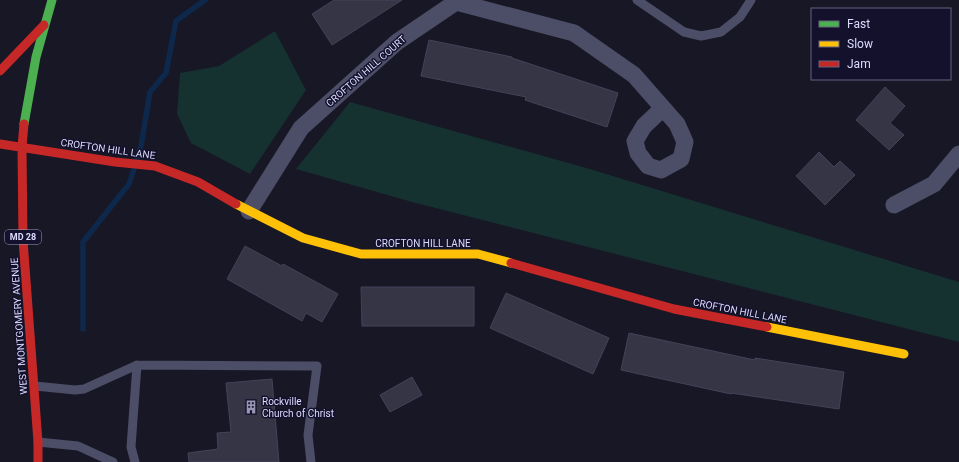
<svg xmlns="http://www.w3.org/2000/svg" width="959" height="462" font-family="Roboto,sans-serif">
<rect width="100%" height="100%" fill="#181725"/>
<!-- green -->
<path fill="#153130" d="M275,31l31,59 -56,84 -59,-31 -14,-29 3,-41 39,-7z
M350,102l240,67 369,113v60l-547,-140 -116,-33z"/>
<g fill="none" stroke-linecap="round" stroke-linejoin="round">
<!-- stream -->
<path stroke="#0e284b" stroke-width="5.5" d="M136,161l5,-15 9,-54 16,-19 10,-52 29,-21
M83,329v-87l46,-58 5,-15"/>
</g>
<!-- building -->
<path fill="#363546" stroke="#454258" d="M334,0h68l-70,45 -20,-31z
M429,40l83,17v1l106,35 -11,34 -82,-27 1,-3 -105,-21z
M885,87l20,19 -15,17 14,12 -15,15 -33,-30z
M819,152l15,15 6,-6 15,14 -30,30 -29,-29z
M245,246l37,20 1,-2 55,30 -16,28 -16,-9 -4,8 -75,-42z
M361,287h113v39h-112z
M506,293l103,45 -16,36 -103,-46z
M629,333l126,27v-2l89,14 -5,37 -108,-16v1l-110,-24z
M412,377l10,18 -32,17 -10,-17z
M272,379l7,83h-90l-1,-9 30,-4 -1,-16 14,-1 -5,-49z"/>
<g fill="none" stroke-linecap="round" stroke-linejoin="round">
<!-- lane -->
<path stroke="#4c4d66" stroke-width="9" d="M637,0l47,32 17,4 20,-4 19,-15 11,-17
M35,386l40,4 9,-1 53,-24 180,1 -9,69 3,27
M38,442l40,4 35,16
M135,462l-4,-15 6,-82"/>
<!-- street -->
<path stroke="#4c4d66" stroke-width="17" d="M894,205l40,-21 25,-30
M249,211l52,-83 96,-86 59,-40 118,31 60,42 43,49 8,18 -4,17 -20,11 -13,-4 -10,-13 -3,-12 9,-15 19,-18"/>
<!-- fast -->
<path stroke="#4caf50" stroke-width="9" d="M24,124l12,-67 16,-57"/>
<!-- slow -->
<path stroke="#ffc107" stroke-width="9" d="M236,204l67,34 58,16h117l33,9
M767,327l137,27"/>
<!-- jam -->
<path stroke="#c62828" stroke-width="9" d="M0,71l44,-46
M24,124l-2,23 1,93 15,202v20
M0,144l115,18 40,4 43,16 38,22
M511,263l163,46 93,18"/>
</g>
<!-- icons -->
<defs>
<g id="building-bare" transform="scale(1.08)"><path d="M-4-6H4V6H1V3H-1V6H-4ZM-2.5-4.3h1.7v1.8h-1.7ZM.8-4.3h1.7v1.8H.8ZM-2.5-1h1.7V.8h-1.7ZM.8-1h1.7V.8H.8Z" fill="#9896b3" stroke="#13112b" stroke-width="2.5" paint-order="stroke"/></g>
</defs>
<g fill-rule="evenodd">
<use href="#building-bare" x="251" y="407"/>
</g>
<g text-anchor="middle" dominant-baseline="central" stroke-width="3" stroke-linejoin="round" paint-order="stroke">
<!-- shield labels -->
<rect fill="#13112b" stroke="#a09ebf" stroke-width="1" x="5" y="230" width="36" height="14" rx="3"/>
<g font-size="9" font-weight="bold" fill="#dddbff">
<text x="23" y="237">MD 28</text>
</g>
<!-- street labels -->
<g font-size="10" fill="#dddbff" stroke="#13112b">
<text transform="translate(366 71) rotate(-41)">CROFTON HILL COURT</text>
<text transform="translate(108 149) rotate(8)">CROFTON HILL LANE</text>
<text x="423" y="243">CROFTON HILL LANE</text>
<text transform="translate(740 311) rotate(11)">CROFTON HILL LANE</text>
<text transform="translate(19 326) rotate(-94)">WEST MONTGOMERY AVENUE</text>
</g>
<!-- poi labels -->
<g font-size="10" fill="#dddbff" stroke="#13112b" text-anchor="start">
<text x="262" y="401">Rockville<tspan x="262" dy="12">Church of Christ</tspan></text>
</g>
</g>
<!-- legend -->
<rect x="811" y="8" width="140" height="72" fill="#13112b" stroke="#646280"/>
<rect x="819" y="21" width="20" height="6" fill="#4caf50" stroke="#646280"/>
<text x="847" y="28" font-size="12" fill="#dddbff">Fast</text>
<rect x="819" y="41" width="20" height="6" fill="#ffc107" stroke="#646280"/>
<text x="847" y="48" font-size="12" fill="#dddbff">Slow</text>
<rect x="819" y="61" width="20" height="6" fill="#c62828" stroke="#646280"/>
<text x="847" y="68" font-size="12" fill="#dddbff">Jam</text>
</svg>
